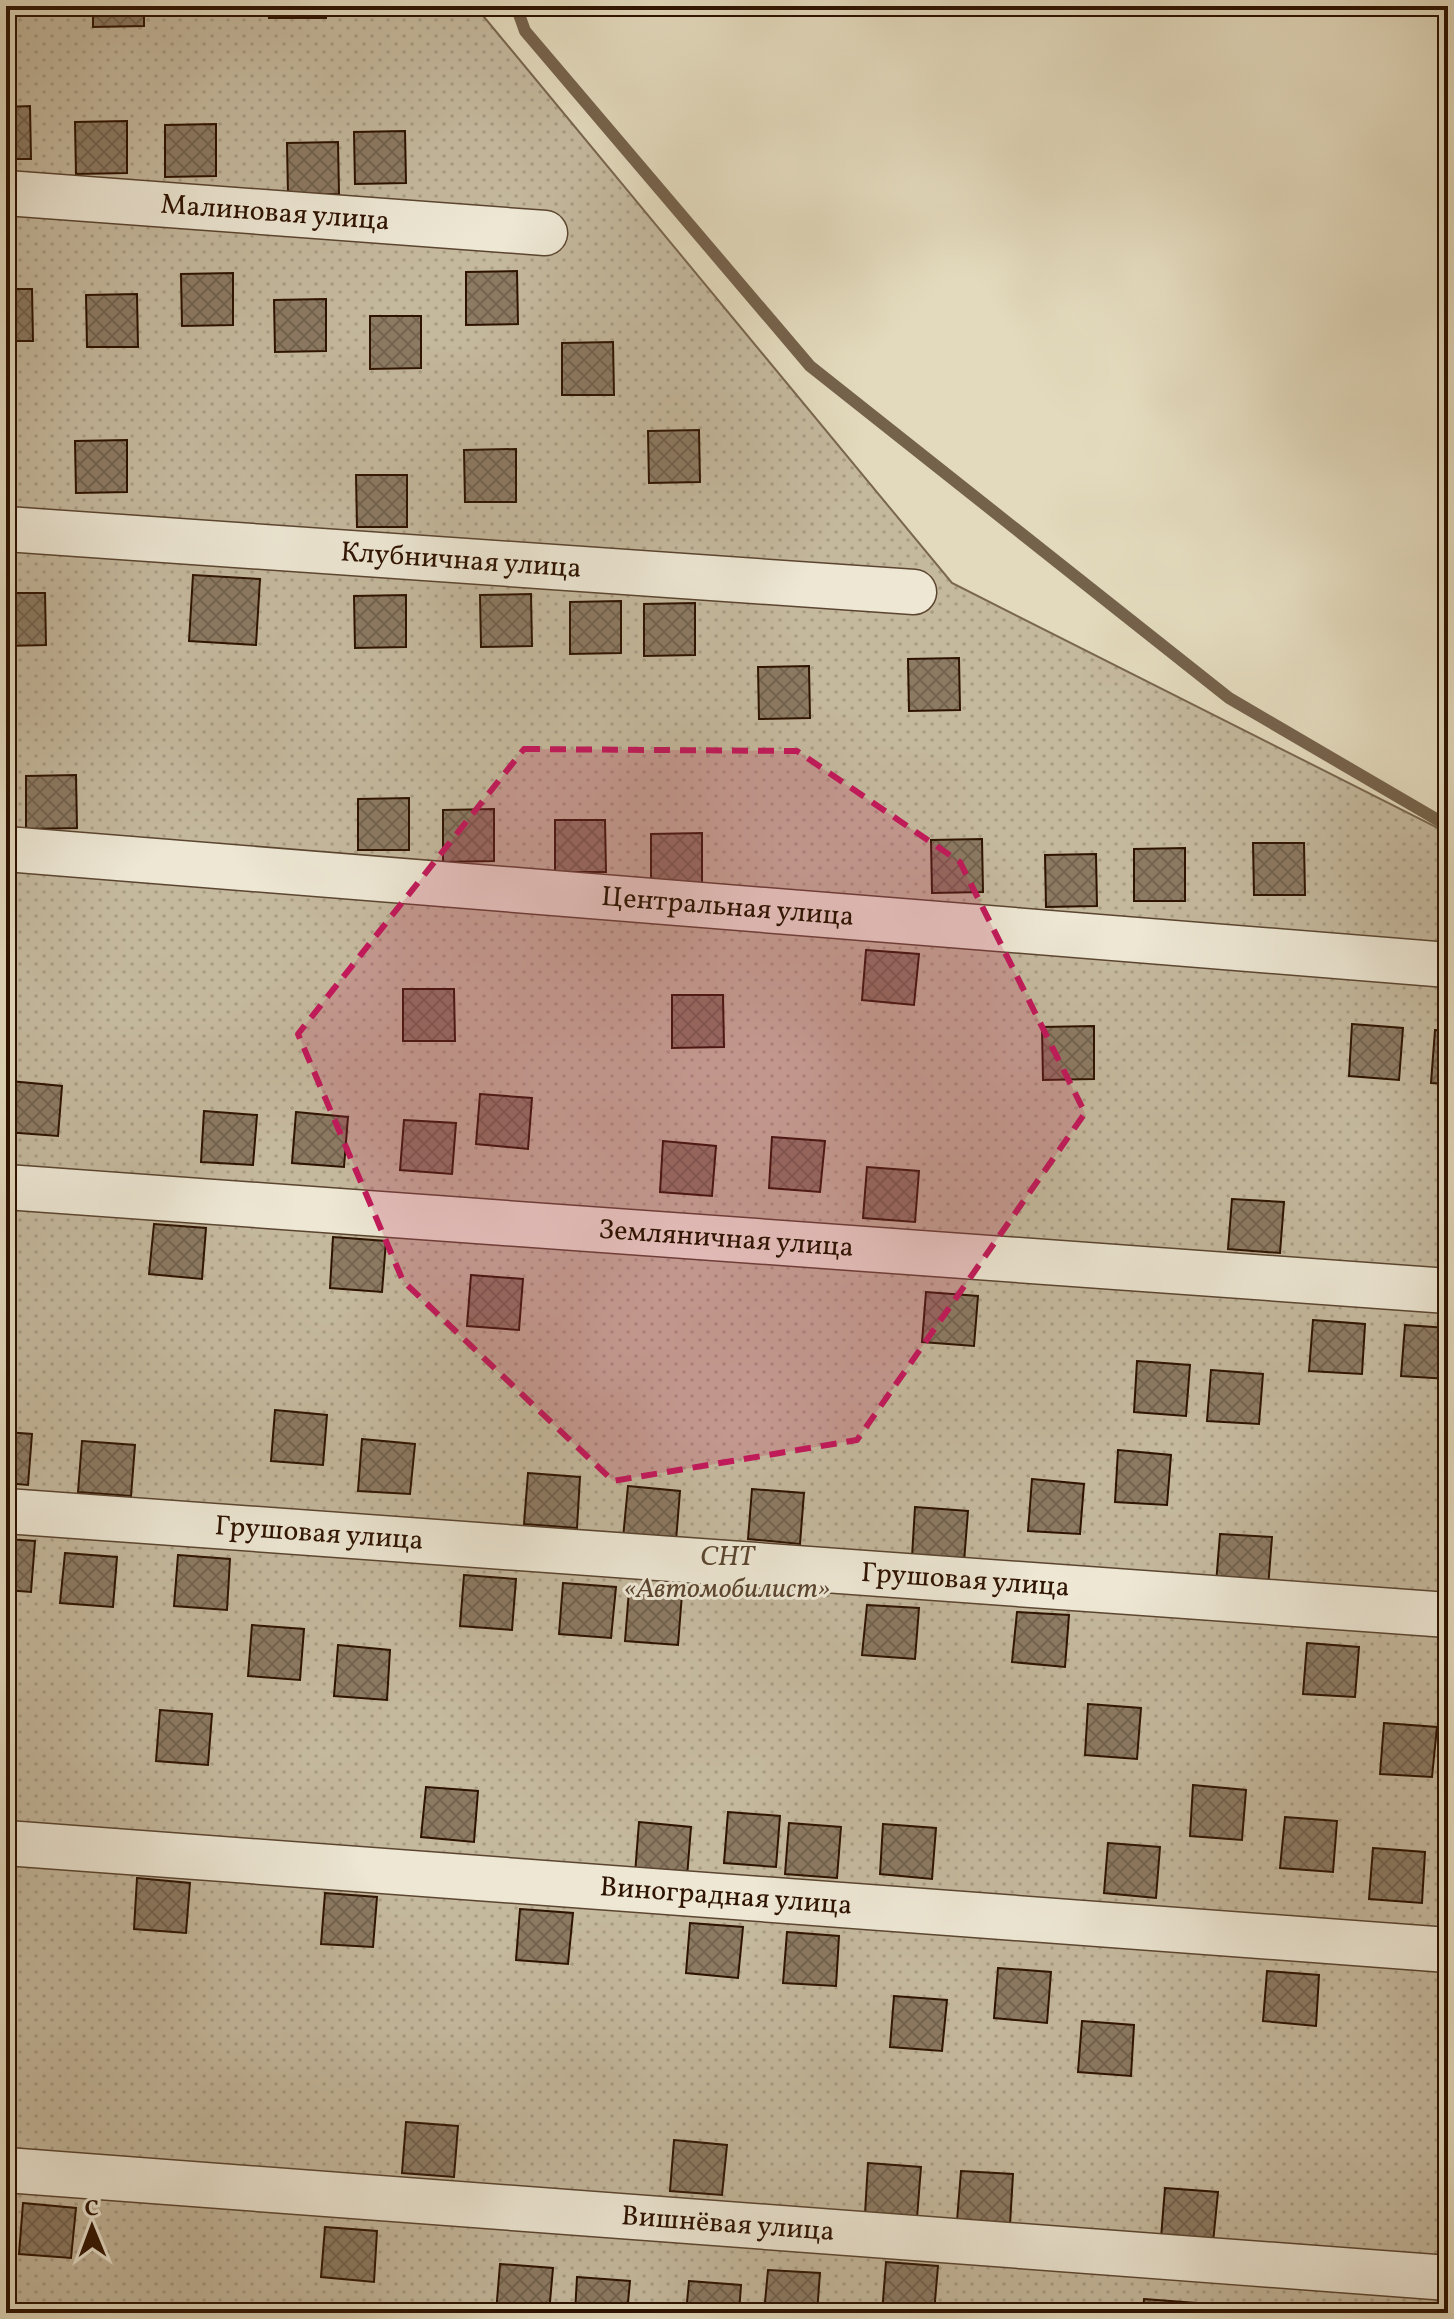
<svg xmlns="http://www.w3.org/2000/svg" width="1454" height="2319" font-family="Vollkorn,serif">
<defs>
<pattern id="green-dots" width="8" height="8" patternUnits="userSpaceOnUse" patternTransform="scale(2)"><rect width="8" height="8" fill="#c4b89d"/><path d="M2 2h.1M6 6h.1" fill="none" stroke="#a99d85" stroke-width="1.8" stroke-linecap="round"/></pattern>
<pattern id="building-cross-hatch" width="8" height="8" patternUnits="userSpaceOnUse" patternTransform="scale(2)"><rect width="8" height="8" fill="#8c7a63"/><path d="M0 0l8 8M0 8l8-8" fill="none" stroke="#73634f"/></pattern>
</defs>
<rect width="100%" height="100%" fill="#e3dabd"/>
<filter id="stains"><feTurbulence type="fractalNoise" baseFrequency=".0025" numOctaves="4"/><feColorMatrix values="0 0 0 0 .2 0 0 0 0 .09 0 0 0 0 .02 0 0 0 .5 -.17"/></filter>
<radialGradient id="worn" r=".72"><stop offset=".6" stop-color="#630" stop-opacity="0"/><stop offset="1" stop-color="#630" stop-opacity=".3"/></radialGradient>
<!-- green -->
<path fill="url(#green-dots)" stroke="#79664f" stroke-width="2" d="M6,6h469l477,577 496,250v1480h-1442z"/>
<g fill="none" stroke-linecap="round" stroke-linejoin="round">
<!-- stream -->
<path stroke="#75624b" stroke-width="12" d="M516,6l9,25 285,335 419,332 219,128"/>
</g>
<!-- building -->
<path fill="url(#building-cross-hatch)" stroke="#2e1301" stroke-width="2" d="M93,6h51v20l-51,1z
M269,6h57v12h-57z
M30,106l1,53h-25v-52z
M127,121v52l-51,1 -1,-52z
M216,124v52l-51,1v-52z
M405,131l1,52 -51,1 -1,-52z
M338,142l1,52 -51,1 -1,-52z
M517,271l1,53 -52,1v-53z
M233,273v52l-51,1 -1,-52z
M6,289h26l1,52h-27z
M137,294l1,53h-51l-1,-52z
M326,299v52l-51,1 -1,-52z
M370,316h51v52l-51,1z
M613,342l1,53h-52v-52z
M699,430l1,52 -51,1 -1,-52z
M127,440v52l-51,1 -1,-52z
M516,449v53h-51l-1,-52z
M356,475h51v52h-50z
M193,575l67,4 -4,66 -67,-4z
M6,593h39l1,52 -40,1z
M531,594l1,52 -51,1 -1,-52z
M406,595v52l-51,1 -1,-52z
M621,601v52l-51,1v-52z
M695,603v52l-51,1v-52z
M959,658l1,52 -51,1 -1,-52z
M809,666l1,52 -51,1 -1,-52z
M76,775l1,53 -51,1v-53z
M409,798v52h-51v-51z
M494,809v52l-51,1v-52z
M555,820h50l1,52h-51z
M702,833v52l-51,1v-52z
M982,839l1,53 -51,1 -1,-53z
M1253,843h51l1,52h-51z
M1185,848v53h-51v-52z
M1096,854l1,52 -51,1 -1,-52z
M866,950l53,4 -5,51 -52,-5z
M403,989h51l1,52h-52z
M672,995h51l1,52 -52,1z
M1352,1024l51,4 -4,52 -50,-4z
M1094,1026v53l-51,1 -1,-53z
M1435,1030l13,1v53l-17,-1z
M10,1081l52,5 -4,50 -52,-4z
M480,1094l52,4 -4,51 -52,-5z
M204,1111l53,4 -4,50 -52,-3z
M296,1112l52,5 -4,50 -52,-4z
M404,1120l52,3 -4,51 -52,-4z
M772,1137l53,4 -5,51 -51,-4z
M663,1141l53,5 -4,50 -52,-4z
M867,1167l52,4 -4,51 -52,-4z
M1232,1199l52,3 -4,51 -52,-4z
M154,1224l52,4 -4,51 -53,-5z
M333,1237l53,4 -4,51 -52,-4z
M471,1275l52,4 -4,51 -52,-4z
M926,1292l52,4 -4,50 -52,-4z
M1313,1320l52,4 -3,50 -53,-3z
M1405,1325l43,3v51l-47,-3z
M1137,1361l53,4 -4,51 -52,-4z
M1211,1370l52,4 -4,50 -52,-3z
M275,1410l52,5 -4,50 -52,-4z
M6,1432l26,2 -4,51 -22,-2z
M362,1439l53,5 -5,50 -52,-3z
M82,1441l53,4 -4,51 -53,-4z
M1118,1450l53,5 -4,50 -52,-3z
M528,1473l52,4 -3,51 -53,-4z
M1032,1479l52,5 -4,50 -52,-3z
M628,1486l52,5 -4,50 -53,-3z
M752,1489l52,4 -4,51 -52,-5z
M915,1507l53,4 -4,51 -52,-5z
M1220,1534l52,3 -4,51 -52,-4z
M6,1539l29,2 -4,51 -25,-2z
M65,1553l52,4 -4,50 -53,-4z
M178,1555l52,4 -3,51 -53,-4z
M464,1575l52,4 -4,51 -52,-4z
M563,1583l53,4 -5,51 -52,-4z
M629,1590l53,4 -4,51 -53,-4z
M867,1605l52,3 -4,51 -53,-4z
M1017,1612l52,3 -4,52 -53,-5z
M252,1625l52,4 -4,51 -52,-4z
M1307,1643l52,4 -4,50 -52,-3z
M338,1645l52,5 -3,50 -53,-4z
M1088,1704l53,4 -4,51 -52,-4z
M160,1710l52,4 -4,51 -52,-4z
M1384,1723l53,4 -5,50 -52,-3z
M1193,1785l53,5 -4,50 -52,-4z
M426,1787l52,4 -4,51 -53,-5z
M728,1812l52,4 -4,51 -52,-4z
M1285,1817l52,4 -4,51 -53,-4z
M639,1822l52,5 -4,50 -52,-3z
M789,1823l52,4 -4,51 -52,-4z
M883,1824l53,4 -4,51 -52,-5z
M1108,1843l52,4 -4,51 -52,-5z
M1373,1848l52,4 -3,51 -53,-4z
M137,1878l53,5 -4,50 -52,-4z
M6,1884h8l-3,51h-5z
M325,1893l52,4 -4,50 -52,-3z
M520,1909l53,4 -5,51 -52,-4z
M690,1923l53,4 -5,51 -52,-5z
M787,1932l52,4 -3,50 -53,-3z
M998,1968l53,4 -4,51 -53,-5z
M1267,1971l52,4 -3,51 -53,-5z
M894,1996l53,4 -5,51 -52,-4z
M1082,2021l52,4 -3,51 -53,-4z
M406,2122l52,4 -4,51 -52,-4z
M674,2140l53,5 -5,50 -52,-4z
M868,2163l53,4 -4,51 -52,-4z
M961,2171l52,3 -3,51 -53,-4z
M1165,2188l53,4 -5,51 -52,-5z
M23,2203l53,5 -5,50 -52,-4z
M325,2227l52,4 -3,51 -53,-5z
M886,2262l52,4 -4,47h-52z
M500,2264l53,4 -4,45h-53z
M768,2270l52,3 -3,40h-53z
M577,2277l53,4 -3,32h-52z
M689,2281l52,4 -2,28h-53z
M1144,2299l52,4v10h-53z"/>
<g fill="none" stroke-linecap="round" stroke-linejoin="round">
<!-- minor casing -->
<g stroke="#5b4530" stroke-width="47">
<g id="minor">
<path id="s1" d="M6,193l539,40"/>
<path id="s2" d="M6,529l908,63"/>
<path id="s3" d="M6,849l1442,116"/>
<path id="s4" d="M6,1187l1442,104"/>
<path id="s5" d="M6,1511l1442,104"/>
<path id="s6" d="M6,1843l1442,107"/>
<path id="s7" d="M6,2170l1442,108"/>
</g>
</g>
<!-- minor -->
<use href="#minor" stroke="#ede7d4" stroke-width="44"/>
</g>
<!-- marked area -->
<path fill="#c2185b" fill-opacity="0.2" stroke="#c2185b" stroke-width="6" stroke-dasharray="16 10" stroke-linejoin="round" d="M524,749l273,2 163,111 125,251 -228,327 -244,41 -210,-200 -105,-247z"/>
<g text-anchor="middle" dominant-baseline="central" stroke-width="6" stroke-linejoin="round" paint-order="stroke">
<!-- street labels -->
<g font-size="28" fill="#2e1301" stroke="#ede7d4">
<text stroke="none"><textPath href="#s1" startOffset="270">Малиновая улица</textPath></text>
<text stroke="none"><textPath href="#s2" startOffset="456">Клубничная улица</textPath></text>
<text stroke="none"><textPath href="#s3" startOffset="724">Центральная улица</textPath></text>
<text stroke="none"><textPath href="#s4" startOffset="722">Земляничная улица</textPath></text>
<text stroke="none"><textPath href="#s5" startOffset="314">Грушовая улица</textPath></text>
<text stroke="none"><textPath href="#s5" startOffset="962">Грушовая улица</textPath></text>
<text stroke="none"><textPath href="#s6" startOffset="722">Виноградная улица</textPath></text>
<text stroke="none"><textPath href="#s7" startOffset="724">Вишнёвая улица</textPath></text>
</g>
<!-- park labels -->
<g font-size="28" font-style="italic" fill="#5b4530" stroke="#ede7d4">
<text x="727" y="1557">СНТ<tspan x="727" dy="32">«Автомобилист»</tspan></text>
</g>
</g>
<!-- margin -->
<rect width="1454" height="2319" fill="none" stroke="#e3dabd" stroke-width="32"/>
<rect x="8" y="8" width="1438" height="2303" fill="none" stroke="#2e1301" stroke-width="4"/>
<rect x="16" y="16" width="1422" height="2287" fill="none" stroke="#2e1301" stroke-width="2"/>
<!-- north arrow -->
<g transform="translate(92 2227) rotate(359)" stroke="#ede7d4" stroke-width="6" paint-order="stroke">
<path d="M0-6L14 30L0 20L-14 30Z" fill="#2e1301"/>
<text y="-12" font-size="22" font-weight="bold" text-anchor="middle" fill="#2e1301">С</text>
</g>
<rect width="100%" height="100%" filter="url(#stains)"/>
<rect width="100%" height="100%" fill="url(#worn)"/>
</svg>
